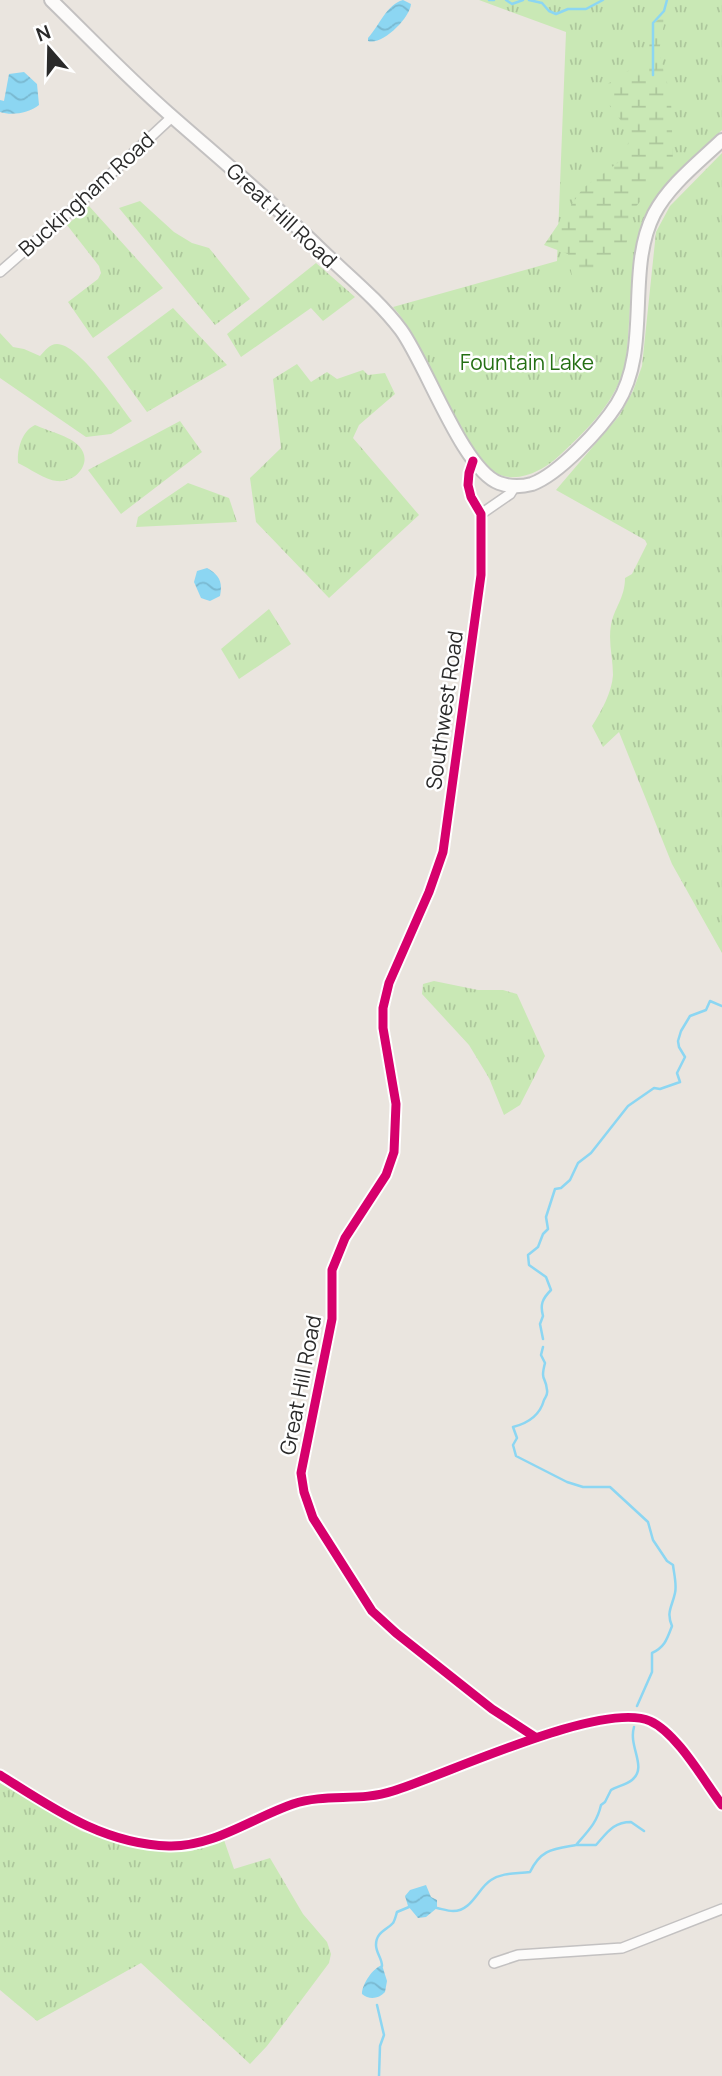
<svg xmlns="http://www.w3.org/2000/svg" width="722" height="2076" font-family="Manrope,sans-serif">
<defs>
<pattern id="grass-tufts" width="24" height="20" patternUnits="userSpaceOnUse" patternTransform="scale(1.75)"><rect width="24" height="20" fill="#c9e8b5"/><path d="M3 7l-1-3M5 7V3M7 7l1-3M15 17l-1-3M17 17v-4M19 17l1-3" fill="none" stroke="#adc79c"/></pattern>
<pattern id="wetland-marsh" width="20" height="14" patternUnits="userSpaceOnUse" patternTransform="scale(1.75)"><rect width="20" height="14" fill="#c9e8b5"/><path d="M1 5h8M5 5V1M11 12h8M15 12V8" fill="none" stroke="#adc79c"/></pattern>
<pattern id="water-waves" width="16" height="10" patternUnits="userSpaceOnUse" patternTransform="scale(1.75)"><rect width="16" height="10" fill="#8cd6f2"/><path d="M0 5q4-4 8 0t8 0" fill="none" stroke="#79b8d0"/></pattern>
</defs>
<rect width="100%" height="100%" fill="#eae5df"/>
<!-- grass -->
<path fill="url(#grass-tufts)" d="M479,0h243v130c-25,24 -56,48 -73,78 -20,35 -18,112 -23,153 -9,40 -37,67 -66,94 -17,16 -45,31 -68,16 -16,-11 -25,-31 -34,-47 -9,-18 -19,-35 -27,-52 -11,-23 -21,-46 -38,-65l164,-46 9,-229z
M722,153v800l-50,-89 -53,-132 -16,15 -11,-21c9,-14 20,-34 21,-51 0,-17 -5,-33 -2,-50 3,-17 14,-27 14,-47l7,-4 15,-30 -2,-4 -89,-50 63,-74 14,-25 9,-25 14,-134 14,-26z
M140,201l34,31 18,11 17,5 41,51 -35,26 -96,-117z
M89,206l74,82 -70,50 -25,-36 30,-23 3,-6 -2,-7 -32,-41z
M316,263l39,34 -32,24 -12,-13 -70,49 -14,-23z
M173,308l54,57 -80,47 -40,-55z
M0,333l13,14 11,2 16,7c5,-5 9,-12 17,-12 22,0 61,59 75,77l-21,13 -25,3 -86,-59z
M297,364l14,18 16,-10 10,7 26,-9 5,5 17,-2 10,21 -36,31 -6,13 66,77 -90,83 -73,-76 -6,-44 31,-30 -8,-69z
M180,421l22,31 -81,62 -33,-44z
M35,425c13,6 35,11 44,21 15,16 -3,37 -22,35 -12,-1 -28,-13 -39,-18 -1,-14 4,-32 17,-38z
M188,483l41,15 8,24 -101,5 2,-10z
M269,609l22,35 -52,35 -18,-30z
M434,981l44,9h25l14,4 28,62 -25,49 -16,10 -15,-37 -20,-33 -47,-51 1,-10z
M0,1783l81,48 24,8 64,13 22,-1 33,-11 10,29 36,-11 33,56 24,28 4,12 -2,9 -62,83 -17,18 -109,-101 -104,58 -37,-31z"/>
<!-- wetland -->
<path fill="url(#wetland-marsh)" d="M666,13l-7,38 12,47 2,65 -40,47 -8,41 -34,27 -19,-2 -4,-22 -24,-9 39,-57 40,-29 8,-25 -22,-29 -3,-20 42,-27 3,-32z"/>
<!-- water -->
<path fill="url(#water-waves)" d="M403,0l8,4c-1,14 -29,42 -43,37v-3c12,-13 18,-33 35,-38z
M24,72l13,12 2,21c-10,8 -27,11 -39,7v-12l4,1 5,-27z
M207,568c12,7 16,13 13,28l-10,5 -9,-3 -7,-16 3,-11z
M426,1885l5,12 6,3v8l-11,9 -8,1 -10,-12 -3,-10 5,-6z
M382,1965l5,16 -2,11c-6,7 -16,8 -23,2 0,-10 11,-26 20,-29z"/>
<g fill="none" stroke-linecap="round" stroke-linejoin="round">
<!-- stream -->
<path stroke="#8cd6f2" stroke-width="2.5" d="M489,0h5
M506,0l6,4 11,-4
M529,0l13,3 7,8 7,3 12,-5h18l17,-9
M653,75v-52l11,-12 3,-11
M543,1339l-3,-15 3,-8c-3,-11 -1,-17 8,-26l-5,-13 -17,-12 -1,-10 10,-8 5,-13 5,-5 -2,-12 9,-28 6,-1 9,-8 8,-17 13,-10 37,-47 26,-18 6,1 20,-7 -3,-9 8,-16 -6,-10 -1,-6 3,-10 9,-15 16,-6 4,-9 12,5
M543,1347l-2,8 4,8c-5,19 1,13 2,27 1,5 -1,6 -3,10 -4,15 -15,23 -31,27l4,11 -4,7 3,11 51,26 16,5h27l38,35 5,18 14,21 6,4c1,9 4,20 2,28 -3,14 -9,19 -3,33 -5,13 -7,21 -20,27v19l-15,34
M576,1845h20c11,-12 17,-23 35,-23l13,9
M437,1908c5,1 11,3 16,3 19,0 25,-23 38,-31 12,-8 26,-6 39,-8 11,-23 23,-23 46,-27 12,-14 21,-22 25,-40l4,-3 6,-12c6,-4 15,-5 21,-10 16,-13 -4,-33 2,-53
M382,1966c0,-8 -6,-13 -6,-21 0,-13 11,-15 17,-22 2,-3 3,-8 4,-11l12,-5
M377,2005l7,30 -4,11 -1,30"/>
<!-- minor casing -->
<g stroke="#c3c1c1" stroke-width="12">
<path id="minor" d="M0,272l85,-74 87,-81
M473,461l-4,12 -1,12 3,12 10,17v61l-38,277 -14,40 -40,91 -6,25v20l13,76 -2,48 -8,23 -41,63 -13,32v49l-31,154 3,19 9,26 59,93 24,22 96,76 43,28
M481,514l29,-20 5,-8
M0,1775c54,34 103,69 169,71 45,1 83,-28 124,-42 33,-11 67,-2 100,-13 53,-16 209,-91 257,-70 27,12 54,60 72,84
M494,1963l24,-8 104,-7 100,-39"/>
</g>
<!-- secondary casing -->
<g stroke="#c3c1c1" stroke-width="16">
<path id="secondary" d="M51,0c39,38 76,77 117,113 49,43 99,85 146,130 28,28 63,55 87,87 25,34 62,140 98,153 11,4 22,4 33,1 27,-10 69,-55 85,-80 35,-56 8,-133 37,-190 15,-29 45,-52 68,-74"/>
</g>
<!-- minor -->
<use href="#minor" stroke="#fcfbfa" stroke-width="9"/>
<!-- secondary -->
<use href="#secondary" stroke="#fcfbfa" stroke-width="12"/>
<!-- cycleway casing -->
<g stroke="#fff" stroke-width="13">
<path id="cycleway" d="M473,461l-4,12 -1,12 3,12 10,17v61l-38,277 -14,40 -40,91 -6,25v20l13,76 -2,48 -8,23 -41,63 -13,32v49l-31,154 3,19 9,26 59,93 24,22 96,76 43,28
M0,1775c54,34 103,69 169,71 45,1 83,-28 124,-42 33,-11 67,-2 100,-13 53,-16 209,-91 257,-70 27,12 54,60 72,84"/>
</g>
<!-- cycleway -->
<use href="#cycleway" stroke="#d6006c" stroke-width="9"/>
</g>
<g text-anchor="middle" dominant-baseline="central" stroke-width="5" stroke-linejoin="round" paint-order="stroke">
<!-- street labels -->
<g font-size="21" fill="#2a2a2a" stroke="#fff">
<text transform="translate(86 194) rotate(-42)">Buckingham Road</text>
<text transform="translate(282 215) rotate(43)">Great Hill Road</text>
<text transform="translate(444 710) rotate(-82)">Southwest Road</text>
<text transform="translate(300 1385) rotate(-79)">Great Hill Road</text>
</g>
<!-- park labels -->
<g font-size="21" fill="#246f13" stroke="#fff">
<text x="527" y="362">Fountain Lake</text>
</g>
</g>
<!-- north arrow -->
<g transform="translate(49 49) rotate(340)" stroke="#ffffff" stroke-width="5" paint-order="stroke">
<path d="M0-5L12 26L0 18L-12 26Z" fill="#2a2a2a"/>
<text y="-10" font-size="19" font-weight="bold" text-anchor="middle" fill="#2a2a2a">N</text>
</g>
</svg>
